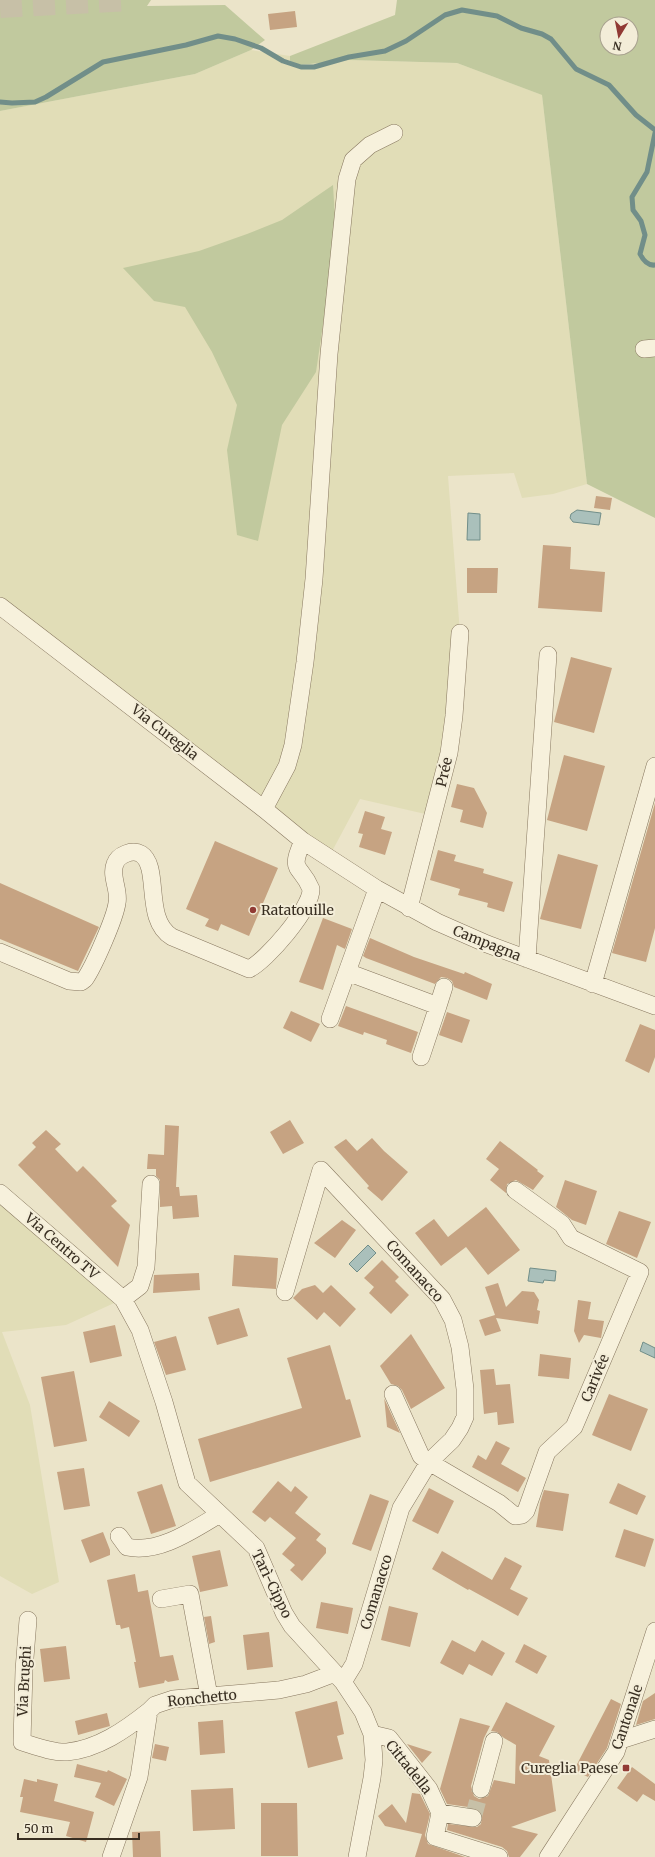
<svg xmlns="http://www.w3.org/2000/svg" width="655" height="1857" font-family="Merriweather,serif">
<rect width="100%" height="100%" fill="#ebe4c9"/>
<!-- farmland -->
<path fill="#e1ddb7" d="M251,50l39,6 1,10 58,-6 108,3 85,32 45,389 -34,10 -31,4 -8,-25 -66,3 12,157 -26,183 -74,-17 -31,58 -329,-251v-495l195,-37z
M0,1193l123,106 -57,26 -64,7 28,73 29,177 -27,12 -32,-18z"/>
<!-- green -->
<path fill="#c1c99e" fill-rule="evenodd" d="M0,0h151l-4,6 78,-1 40,35 -14,10 -56,24 -195,37z
M397,0h258v518l-68,-34 -45,-389 -85,-32 -108,-3 -59,6v-10l105,-41zM607,24h24v24h-24z
M333,185l4,68 -12,58 -9,61 -34,53 -24,116 -21,-6 -10,-85 10,-45 -25,-53 -27,-45 -31,-6 -31,-33 76,-17 48,-17 35,-14z"/>
<!-- water -->
<path fill="#aac0bb" stroke="#718e89" d="M577,510l24,3 -2,12 -26,-3 -3,-4 1,-4z
M468,513l12,1v26h-13z
M368,1245l8,8 -19,19 -8,-8z
M530,1268l26,3 -1,10 -11,-1 -1,3 -15,-2z
M643,1342l12,6v10l-15,-7z"/>
<g fill="none" stroke-linecap="round" stroke-linejoin="round">
<!-- stream -->
<path stroke="#718e89" stroke-width="5" d="M0,102l12,1 23,-1 11,-5 57,-35 83,-17 32,-9 17,3 26,9 22,13 18,6h13l35,-10 36,-6 21,-10 39,-26 17,-5 35,6 24,12 21,6 9,5 25,30 33,16 27,30 19,15
M655,133l-8,39 -15,25 1,13 8,11 4,14 -5,19c3,6 8,12 15,11"/>
</g>
<!-- building -->
<path fill="#c6a382" d="M295,11l2,16 -27,3 -2,-16z
M596,496l16,2 -2,12 -16,-2z
M543,545l28,2 -1,22 35,3 -3,40 -64,-4z
M467,568h31l-1,25h-30z
M571,657l41,11 -18,65 -40,-11z
M564,755l41,11 -18,65 -40,-11z
M457,784l17,4 13,25 -4,15 -23,-6 3,-12 -12,-3z
M655,803v125l-9,34 -34,-9z
M365,811l20,6 -4,12 11,3 -7,23 -26,-8 4,-13 -5,-1z
M215,841l63,27 -29,68 -28,-12 -3,7 -13,-5 4,-7 -23,-10z
M438,850l18,5 -2,6 30,8 -1,4 30,9 -9,30 -17,-5 1,-4 -30,-8 2,-6 -30,-9z
M558,854l40,11 -17,64 -41,-10z
M0,883l99,44 -21,44 -78,-32z
M323,918l29,11 -7,20 -8,-4 -14,45 -24,-8z
M370,938l44,19 50,17 1,-2 27,12 -5,16 -33,-13 -2,-6 -5,-3 -6,-1 -6,7 -69,-26 -3,-2z
M346,1006l72,26 -7,21 -25,-9 1,-4 -23,-8 -1,3 -25,-9z
M291,1011l29,13 -9,18 -28,-14z
M447,1012l23,8 -8,23 -23,-8z
M640,1024l15,6v27l-6,16 -24,-12z
M290,1120l14,23 -21,11 -13,-22z
M165,1125l14,1 -3,61h3l1,9 17,-1 2,22 -26,2 -1,-13 -12,1v-27l-4,-4v-7h-9l1,-15 16,1z
M46,1130l15,14 -6,5 22,23 6,-6 12,12 22,23 -6,5 19,19 -12,42 -100,-102 18,-18 -4,-4z
M372,1138l12,13 24,21 -26,29 -15,-13 2,-2 -35,-39 12,-8 11,12z
M500,1141l38,29 -1,1 7,5 -11,14 -17,-10 -9,4 -1,9 -16,-13 9,-11 -13,-10z
M565,1180l32,11 -11,34 -14,-5 -16,-13z
M486,1207l34,43 -32,25 -22,-28 -25,19 -26,-33 19,-14 14,18z
M619,1211l32,11 -14,36 -31,-14z
M342,1220l14,10 -21,28 -21,-15z
M234,1255l44,3 -2,31 -44,-3z
M382,1260l17,17 -4,4 14,14 -18,19 -22,-21 5,-6 -10,-9z
M199,1273l1,17 -47,3 1,-18z
M498,1283l8,24 16,-16 12,1 5,8 -2,10 3,1 -2,13 -42,-6 5,13 -16,5 -6,-16 16,-5 -10,-28z
M315,1285l8,8 8,-8 25,24 -16,18 -16,-15 -7,8 -24,-22 9,-9z
M578,1300l13,2 -3,17 16,2 -3,17 -17,-3 -5,8 -5,-12z
M239,1308l9,28 -31,9 -9,-28z
M115,1325l7,31 -32,7 -7,-31z
M411,1334l34,54 -34,21 -9,-19 -4,-4 -7,-2 -11,-18z
M176,1336l10,34 -20,5 -12,-33z
M330,1345l16,55 4,-1 11,38 -151,45 -12,-43 104,-31 -15,-50z
M540,1354l31,4 -2,21 -31,-3z
M494,1369l2,16 14,-1 4,39 -16,2 -1,-13 -13,2 -4,-44z
M74,1371l13,70 -33,6 -13,-70z
M609,1394l39,15 -17,42 -39,-16z
M384,1396v2l16,35 -13,-6z
M109,1401l31,20 -11,16 -30,-20z
M496,1441l14,7 -9,16 25,14 -8,14 -46,-25 6,-12 8,5z
M84,1468l6,38 -26,4 -7,-38z
M278,1481l13,11 4,-6 13,11 -13,16 26,21 -5,6 10,8v5l-24,28 -12,-11 5,-5 -13,-11 14,-16 -26,-21 -5,5 -13,-10z
M618,1483l28,13 -9,19 -28,-12z
M162,1484l14,42 -25,8 -14,-42z
M429,1488l25,13 -16,33 -26,-13z
M544,1490l25,4 -6,37 -27,-4 4,-24z
M370,1494l19,7 -18,50 -19,-7z
M624,1529l30,10 -9,28 -30,-10z
M103,1532l7,18v5l-20,8 -9,-23z
M220,1550l8,36 -28,6 -8,-36z
M442,1551l50,29 13,-23 17,9 -12,23 18,9 -10,18 -49,-27 -1,1 -36,-21z
M135,1574l3,18 10,-2 12,67 13,-2 6,25 -11,2 -3,-2 -1,3 -25,5 -5,-26h2l-7,-35 -8,2 -1,-4h-4l-9,-45z
M321,1602l32,6 -5,26 -32,-6z
M389,1606l29,7 -8,34 -29,-7z
M211,1616l4,26 -6,2 -5,-27z
M269,1632l4,35 -26,3 -4,-35z
M452,1640l23,12 7,-12 23,13 -13,23 -23,-12 -6,11 -23,-12z
M524,1644l23,12 -10,18 -22,-12z
M66,1646l4,33 -26,3 -4,-33z
M655,1693v26l-19,6 7,-24z
M611,1699l10,5 -14,44 -19,29 -14,-7z
M337,1701l7,33 -7,2 6,23 -35,9 -13,-56z
M506,1702l49,24 -16,30 10,4 7,51 -45,16 27,7 -18,23h-11l-2,-6 -5,-4 -55,-17 1,-6 29,3 4,-3 1,-9 -7,-7 -28,-4 -7,-15 20,-71 30,8 -6,12 -13,48 3,10 5,3 9,-3 6,-16 21,4 1,-39 -12,-7 -7,-6 -6,-1z
M107,1713l3,13 -32,9 -3,-14z
M223,1720l2,33 -25,2 -2,-33z
M155,1744l14,3 -3,14 -14,-3z
M407,1744l25,8 -10,11z
M77,1764l30,8 1,-2 19,9 -13,27 -19,-9 6,-14 -27,-6z
M632,1767l23,17v17l-12,-7 -6,8 -20,-14z
M24,1779l13,3v-3l21,5 -4,17 40,11 -8,30 -20,-6 4,-14 -50,-10 3,-15h-3z
M233,1788l2,41 -42,2 -2,-41z
M412,1793l8,1 10,20 -5,21 3,9 37,13h-50l7,-23 -37,-8 -7,-10 14,-12 14,19z
M261,1803h36l1,53h-37z
M160,1831l1,26h-28l-1,-25z"/>
<g fill="none" stroke-linecap="round" stroke-linejoin="round">
<!-- minor-tunnel -->
<path stroke="#c7c0a7" stroke-width="17" stroke-dasharray="17 8" stroke-linecap="butt" d="M473,1818l8,-29"/>
<!-- highway-tunnel -->
<path stroke="#c7c0a7" stroke-width="22" stroke-dasharray="22 11" stroke-linecap="butt" d="M0,7l130,-7"/>
<!-- minor casing -->
<g stroke="#87775f" stroke-width="18">
<path id="minor" d="M644,349l11,-1
M0,606l264,203 39,32 74,48 60,33 50,22 168,62
M264,809l23,-43 6,-21 12,-83 9,-83 15,-225 18,-175 6,-19 17,-15 24,-12
M409,908l40,-155 5,-37 6,-83
M0,952l69,29 12,1 4,-3c9,-13 30,-61 32,-76 3,-12 -7,-27 -2,-39 3,-9 17,-15 26,-10 20,13 2,66 31,83l77,32c17,-8 63,-61 62,-80 -10,-25 -23,-16 -8,-48
M527,959l21,-304
M347,972l91,34 6,-19
M593,984l62,-218
M330,1019l47,-130
M421,1057l17,-51
M0,1193l123,106 17,31 24,72 23,81 69,65 28,65 8,13 51,56 20,30 9,22 2,26 -2,18 -15,79
M285,1292l36,-122 121,129 11,21 7,27 5,42v28l-5,11 -8,12 -23,22 -28,46 -47,156 -11,18
M123,1299l17,-13 6,-19 5,-83
M393,1394l28,62 8,6 70,41 16,13 7,-1 4,-4 21,-59 27,-25 66,-155 -69,-34 -9,-14 -47,-34
M119,1536l8,11c32,7 66,-17 93,-33
M161,1599l29,-5 19,102
M28,1620l-4,50 -2,72c13,4 31,11 45,10 31,-3 58,-22 82,-41
M372,1734l17,4 40,51 11,24 -5,24 64,20
M621,1740l34,-11
M481,1789l13,-48
M440,1813l33,5
M111,1857l28,-80 10,-66 6,-6 18,-6 106,-9 27,-6 29,-11
M548,1857l68,-105 39,-121"/>
</g>
<!-- minor -->
<use href="#minor" stroke="#f7f1dc" stroke-width="17"/>
</g>
<!-- markers -->
<g fill="#913a34" stroke="#f3edd8" stroke-width="1.5">
<circle cx="253" cy="910" r="4"/>
<rect x="622" y="1764" width="8" height="8" rx="2"/>
</g>
<g text-anchor="middle" dominant-baseline="central" stroke-width="4" stroke-linejoin="round" paint-order="stroke">
<!-- street labels -->
<g font-size="14" fill="#382e21" stroke="#f3edd8">
<text transform="translate(165 732) rotate(38)">Via Cureglia</text>
<text transform="translate(444 772) rotate(-77)">Prée</text>
<text transform="translate(487 943) rotate(22)">Campagna</text>
<text transform="translate(62 1246) rotate(41)">Via Centro TV</text>
<text transform="translate(415 1271) rotate(48)">Comanacco</text>
<text transform="translate(595 1378) rotate(-67)">Carivée</text>
<text transform="translate(272 1584) rotate(64)">Tarì-Cippo</text>
<text transform="translate(376 1592) rotate(-73)">Comanacco</text>
<text transform="translate(24 1681) rotate(-87)">Via Brughi</text>
<text transform="translate(202 1698) rotate(-6)">Ronchetto</text>
<text transform="translate(627 1717) rotate(-71)">Cantonale</text>
<text transform="translate(409 1767) rotate(51)">Cittadella</text>
</g>
<!-- poi labels -->
<g font-size="14" fill="#382e21" stroke="#f3edd8" text-anchor="start">
<text x="261" y="910">Ratatouille</text>
<text x="618" y="1768" text-anchor="end">Cureglia Paese</text>
</g>
</g>
<!-- north arrow -->
<g transform="translate(619 36) rotate(190)"><circle r="19" fill="#f3edd8" stroke="#a8a18f"/>
<path d="M0-3L7 15L0 10L-7 15Z" fill="#913a34"/>
<text y="-6" font-size="11" font-weight="bold" text-anchor="middle" fill="#382e21">N</text>
</g>
<!-- scale -->
<path d="M18 1833v6h121v-6" fill="none" stroke="#382e21" stroke-width="2"/>
<text x="24" y="1833" font-size="12" fill="#382e21" stroke="#f3edd8" stroke-width="3" paint-order="stroke">50 m</text>
</svg>
